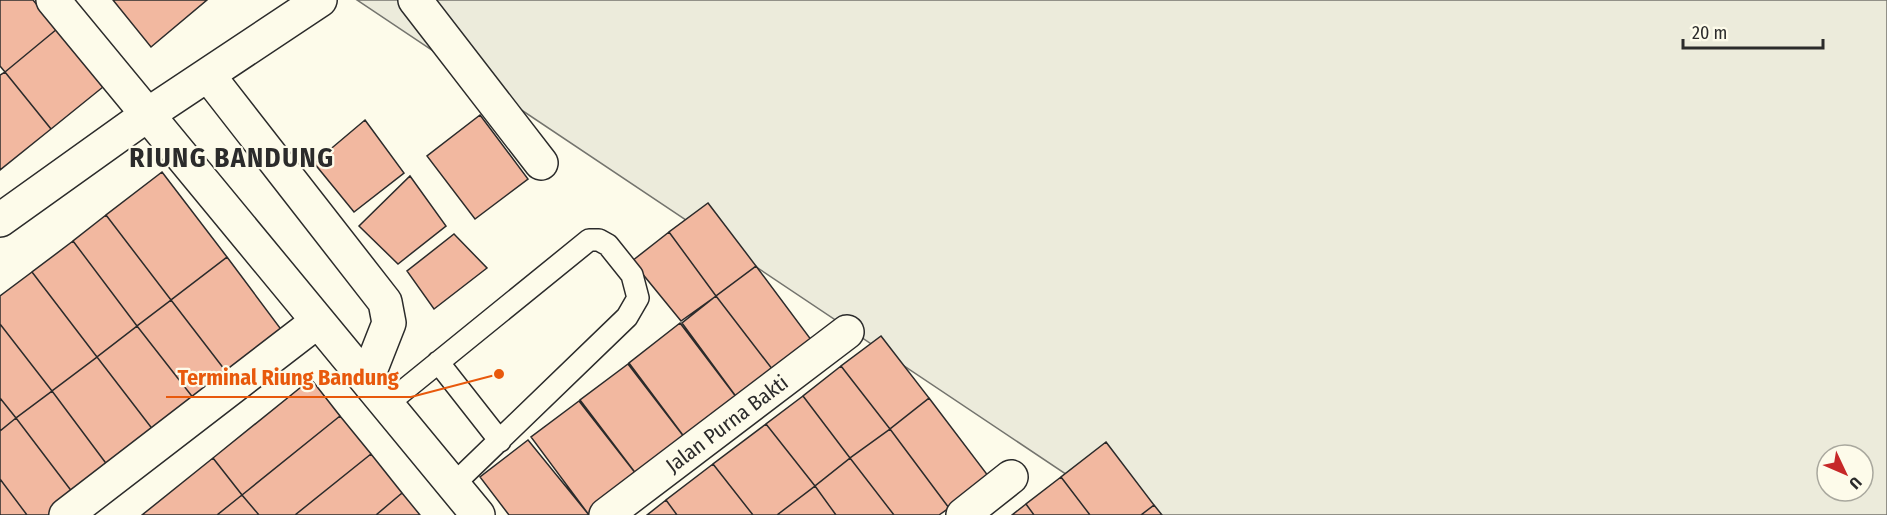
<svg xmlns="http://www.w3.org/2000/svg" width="1887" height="515" font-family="'Fira Sans Condensed',sans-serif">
<rect width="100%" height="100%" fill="#fdfbea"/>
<!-- green -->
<path fill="#ecebdb" stroke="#74746e" stroke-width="1.5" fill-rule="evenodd" d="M357,0h1530v515h-760zM1827,455h36v36h-36z"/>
<!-- building -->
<path fill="#f2b8a0" stroke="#2b2b2b" stroke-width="1.5" d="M0,0h33l24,29 -52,43 -5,-6z
M113,0h94l-56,47z
M57,29l46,58 -52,42 -46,-57z
M5,72l46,57 -51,41v-95z
M480,115l48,64 -53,40 -48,-63z
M365,120l39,53 -50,39 -40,-49z
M162,172l65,85 -56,43 -65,-85z
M410,176l36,50 -48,38 -39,-38z
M708,203l48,63 -40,30 -47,-64z
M106,215l65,85 -34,26 -64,-85z
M669,232l47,64 -35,25 -49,-60z
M454,234l33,34 -53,41 -27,-38z
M73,241l64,85 -40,31 -65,-85z
M227,257l59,79 -55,42 -60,-78z
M756,266l59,79 -39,29 -60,-78z
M32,272l65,85 -45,34 -52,-67v-28z
M716,296l60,78 -36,28 -58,-79z
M171,300l60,78 -33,26 -61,-78z
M680,323l60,79 -52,40 -59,-79z
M0,324l52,67 -36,27 -16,-20z
M137,326l61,78 -41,31 -60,-78z
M881,336l48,62 -39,31 -49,-63z
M97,357l60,78 -46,35 -59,-79z
M628,364l60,78 -48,37 -60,-79z
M841,366l49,63 -40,29 -47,-62z
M311,379l29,37 -98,79 -29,-37z
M52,391l59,79 -35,27 -60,-79z
M803,396l47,62 -35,28 -49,-62z
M0,398l16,20 -16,13z
M929,398l60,79 -40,31 -59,-79z
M579,401l61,78 -48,36h-3l-58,-78z
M340,416l31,38 -76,61h-36l-17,-20z
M16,418l60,79 -24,18h-25l-27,-36v-48z
M766,424l49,62 -38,29h-24l-40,-51z
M890,429l59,79 -10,7h-45l-44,-57z
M528,440l61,75h-80l-29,-38z
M1106,442l48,63 -13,10h-51l-29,-38z
M371,454l31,39 -26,22h-81z
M213,458l29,37 -25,20h-75z
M850,458l44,57h-58l-21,-29z
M713,464l40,51h-76l-11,-15z
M1061,477l29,38h-56l-8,-11z
M0,479l27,36h-27z
M815,486l21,29h-59z
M402,493l18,22h-44z
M242,495l17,20h-42z
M666,500l11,15h-30z
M1026,504l8,11h-22z
M1154,505l8,10h-21z"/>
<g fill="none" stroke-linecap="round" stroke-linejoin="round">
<!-- lane casing -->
<g stroke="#2b2b2b" stroke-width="24">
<path id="lane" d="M438,362l62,79
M387,404l202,-164h10l9,5 24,30 6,23 -11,19 -174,168"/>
</g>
<!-- street casing -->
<g stroke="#2b2b2b" stroke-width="36">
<path id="street" d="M53,0l425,515
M415,0l126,163
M208,75l177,227 4,21 -22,56
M0,220l147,-105 173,-115
M66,515l252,-194
M606,515l241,-183
M963,515l48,-38"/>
</g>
<!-- lane -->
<use href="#lane" stroke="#fdfbea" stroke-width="21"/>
<!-- street -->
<use href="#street" stroke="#fdfbea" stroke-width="33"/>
</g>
<g text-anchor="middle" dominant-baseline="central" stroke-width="4.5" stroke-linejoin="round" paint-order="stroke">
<!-- street labels -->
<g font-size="21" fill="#2b2b2b" stroke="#fdfbea">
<text transform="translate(727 424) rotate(-37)">Jalan Purna Bakti</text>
</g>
<!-- district labels -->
<g font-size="27" font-weight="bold" letter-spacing="1.5" fill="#2b2b2b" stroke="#fdfbea">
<text x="232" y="158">RIUNG BANDUNG</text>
</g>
</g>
<!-- callouts -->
<path fill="none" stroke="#e8590c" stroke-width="2" d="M499 374L411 397H166"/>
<circle fill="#e8590c" stroke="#fdfbea" stroke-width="2" cx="499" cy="374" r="6"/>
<g font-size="22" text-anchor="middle" font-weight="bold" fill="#e8590c" stroke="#fdfbea" stroke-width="4.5" stroke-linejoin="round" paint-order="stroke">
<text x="288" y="385">Terminal Riung Bandung</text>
</g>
<!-- north arrow -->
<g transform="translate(1845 473) rotate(134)"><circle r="28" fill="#fdfbea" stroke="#a9a89e" stroke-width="1.5"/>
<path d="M0-4.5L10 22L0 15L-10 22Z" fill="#c62828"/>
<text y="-9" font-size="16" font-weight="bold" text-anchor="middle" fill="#2b2b2b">U</text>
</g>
<!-- scale -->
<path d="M1683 39v9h140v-9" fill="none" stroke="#2b2b2b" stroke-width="3"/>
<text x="1692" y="39" font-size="18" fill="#2b2b2b" stroke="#fdfbea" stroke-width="4.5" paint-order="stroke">20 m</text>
</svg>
